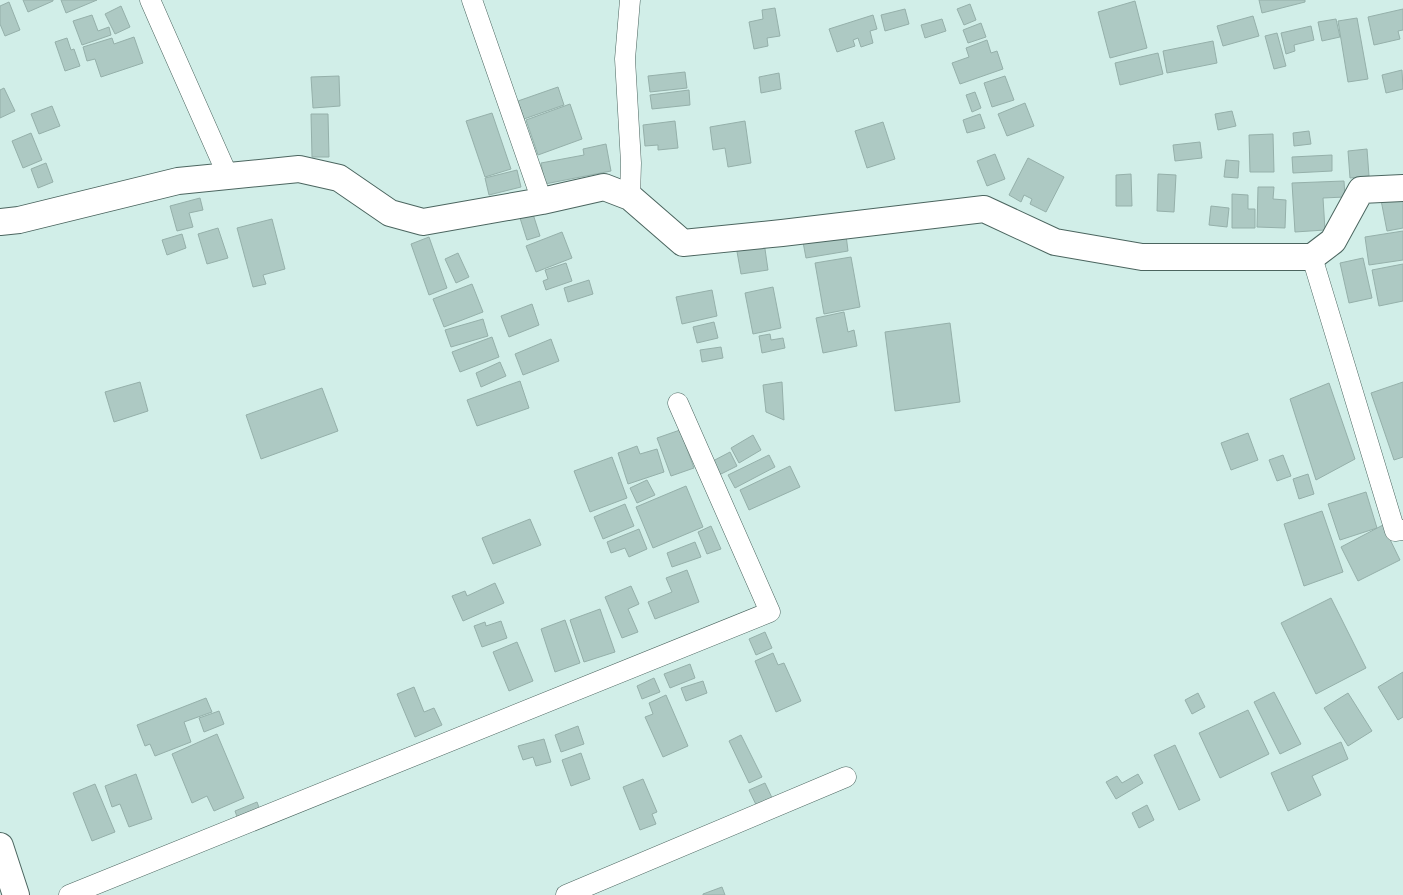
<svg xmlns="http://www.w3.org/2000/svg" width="1403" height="895" font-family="Manrope,sans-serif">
<rect width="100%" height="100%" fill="#d1eee8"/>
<!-- building -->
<path fill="#adc9c3" stroke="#95b0aa" d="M23,0h30v1l-25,11z
M61,0h36l-31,13z
M1259,0h46v2l-43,11z
M1135,1l12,47 -37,10 -12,-46z
M9,2l11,28 -15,6 -5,-12v-18z
M970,4l6,16 -12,5 -7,-16z
M121,6l9,21 -15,7 -10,-20z
M775,8l5,28 -13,2 1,8 -14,3 -5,-27 14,-3 -1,-9z
M905,9l4,15 -24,7 -4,-16z
M1403,9v21l-5,1 2,8 -26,6 -6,-28z
M92,15l6,16 11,-4 2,8 -29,10 -9,-24z
M873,15l4,14 -7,2 3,12 -12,4 -3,-9 -5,2 2,6 -18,6 -8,-23z
M1253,16l6,20 -36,10 -6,-20z
M1357,18l11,61 -20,3 -10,-61z
M942,19l4,12 -21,7 -4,-13z
M1336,19l4,18 -18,4 -4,-19z
M981,23l5,14 -18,6 -5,-13z
M1311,26l3,14 -20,5 1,6 -9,3 -5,-21z
M1277,33l9,33 -12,3 -9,-33z
M134,37l9,26 -42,14 -6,-18 -8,2 -4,-14 29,-9 2,6z
M67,38l4,12 3,-1 6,17 -15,5 -10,-29z
M987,40l4,13 6,-2 6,18 -43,15 -8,-21 17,-6 -3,-9z
M1213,41l4,22 -50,10 -4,-22z
M1158,53l5,21 -43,11 -5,-22z
M1402,70l1,19 -17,4 -4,-18z
M685,72l2,16 -37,4 -2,-16z
M779,73l2,16 -20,4 -2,-16z
M339,76l1,30 -27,2 -2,-31z
M1005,76l9,24 -22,7 -8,-24z
M558,87l6,18 -40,14 -6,-18z
M4,88l11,23 -15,7v-28z
M689,90l1,15 -38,4 -2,-14z
M975,92l6,16 -9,4 -6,-17z
M1025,103l9,23 -27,10 -9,-22z
M570,104l12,35 -44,16 -12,-35z
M52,106l8,20 -21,8 -8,-20z
M1232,111l4,15 -18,4 -3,-16z
M492,113l19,56 -26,8 -19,-56z
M311,114h17l1,43h-17z
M980,114l5,14 -18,5 -4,-13z
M675,121l3,27 -20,2v-5l-13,1 -2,-21z
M745,121l6,42 -23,4 -3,-19 -12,2 -3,-23z
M883,122l12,37 -28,9 -12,-37z
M1309,131l2,13 -17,2 -1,-13z
M31,133l11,27 -19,8 -11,-27z
M1273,134l1,38h-24l-1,-37z
M1200,142l2,16 -27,3 -2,-16z
M606,144l5,27 -66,13 -4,-21 43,-8 -1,-6z
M1367,149l2,27 -19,2 -2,-27z
M995,154l10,25 -18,7 -10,-25z
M1332,155v16l-39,2 -1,-16z
M1028,158l36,19 -18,35 -16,-8 2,-5 -8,-4 -3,7 -12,-7z
M1226,160l13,1 -1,17 -14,-1z
M46,163l7,19 -15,6 -7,-19z
M517,170l4,17 -32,8 -4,-17z
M1131,174l1,32h-16v-31z
M1158,174l18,1 -2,37 -17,-1z
M1344,181l1,16 -22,1 2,32 -30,2 -3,-49z
M1258,187h16l-1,12 13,1 -1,28 -28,-1z
M1232,194l16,1v14h7v19h-23z
M1403,196v32l-16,3 -6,-31z
M200,198l3,12 -14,3 4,14 -16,4 -7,-25z
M1211,206l18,2 -2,19 -18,-2z
M533,214l7,22 -13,4 -7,-22z
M272,219l13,50 -22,6 3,9 -13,3 -16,-59z
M218,228l10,30 -21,6 -9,-30z
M1403,231v29l-34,5 -4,-28z
M562,232l10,26 -36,14 -10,-26z
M182,234l4,14 -19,7 -5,-15z
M846,235l2,16 -42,7 -3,-16z
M429,237l18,51 -18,7 -18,-51z
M764,242l4,28 -27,4 -5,-28z
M458,253l11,24 -13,6 -11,-24z
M851,257l9,50 -36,7 -9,-51z
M1363,258l9,40 -23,5 -9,-40z
M566,263l6,18 -26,9 -3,-9 5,-2 -3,-9z
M1403,264v37l-24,5 -7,-36z
M589,280l4,14 -25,8 -4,-14z
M472,284l11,28 -39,15 -11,-28z
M773,287l8,41 -28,6 -8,-41z
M712,290l5,26 -35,8 -6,-27z
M532,304l7,21 -30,12 -8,-21z
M844,312l4,20 6,-2 3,16 -34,7 -7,-35z
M483,319l5,17 -37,11 -6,-17z
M714,322l4,16 -21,5 -4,-16z
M950,323l10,79 -65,9 -10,-79z
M770,334l1,6 12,-2 2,10 -23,5 -3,-17z
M492,337l7,20 -39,15 -8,-20z
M551,339l8,22 -36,14 -8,-21z
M721,347l2,11 -21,4 -2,-12z
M500,362l6,14 -25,11 -5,-14z
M520,381l9,27 -52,18 -10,-26z
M140,382l8,29 -34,11 -9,-30z
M782,382l2,38 -18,-8 -3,-27z
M1403,382v75l-9,3 -23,-67z
M1329,383l26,76 -39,21 -26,-81z
M322,388l16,43 -77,28 -15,-44z
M680,430l14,38 -23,8 -14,-38z
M1248,433l10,27 -27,10 -10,-27z
M753,435l8,15 -22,13 -8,-15z
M637,446l3,8 17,-5 7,23 -36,12 -10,-31z
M730,452l7,14 -20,10 -6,-14z
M769,455l6,12 -40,21 -7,-13z
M1283,455l8,21 -14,5 -8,-21z
M612,457l15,41 -37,14 -16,-41z
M790,466l10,21 -51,23 -9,-20z
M1308,474l6,20 -15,5 -6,-20z
M647,480l8,15 -18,8 -7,-15z
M686,486l17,41 -50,21 -17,-41z
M1366,492l11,36 -37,12 -12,-36z
M625,504l9,22 -31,13 -9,-22z
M1322,511l21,61 -39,14 -20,-62z
M530,519l11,26 -48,19 -11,-26z
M1383,525l17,35 -42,21 -17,-34z
M711,526l10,23 -14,5 -9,-22z
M639,529l8,20 -18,8 -4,-9 -14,5 -4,-11z
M695,542l6,15 -29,10 -5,-14z
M687,570l12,32 -44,17 -7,-17 24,-10 -6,-14z
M495,583l9,20 -41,18 -11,-25 13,-5 2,5z
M631,586l8,18 -11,5 10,23 -16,6 -17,-41z
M1331,598l35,70 -50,26 -35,-71z
M600,609l15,43 -31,10 -14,-42z
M565,620l15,43 -25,9 -14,-43z
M501,621l6,17 -25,9 -8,-21 11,-4 1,4z
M765,632l7,16 -16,7 -7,-16z
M517,642l16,39 -24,10 -16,-39z
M773,653l5,12 6,-2 17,38 -25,11 -21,-51z
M690,664l5,14 -25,10 -6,-14z
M1403,672v45l-5,3 -20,-33z
M654,678l6,14 -18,7 -5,-13z
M703,681l4,12 -21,8 -5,-13z
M414,687l10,25 10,-4 8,17 -27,12 -18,-43z
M1274,692l27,52 -21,10 -26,-52z
M1198,693l7,14 -13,7 -7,-14z
M1348,693l24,38 -24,15 -24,-38z
M666,695l22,51 -25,11 -18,-40 8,-3 -4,-11z
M206,698l6,14 -28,10 7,20 -36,14 -5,-12 -5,2 -8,-21z
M1248,710l21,44 -49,24 -21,-45z
M219,711l5,13 -20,8 -5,-14z
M578,726l6,18 -23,8 -6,-17z
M217,734l27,64 -30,13 -7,-15 -15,7 -20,-49z
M741,735l21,42 -13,6 -20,-42z
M544,739l7,23 -15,4 -3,-9 -10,3 -5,-14z
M1341,742l7,17 -36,17 9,19 -33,16 -17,-38z
M1175,745l25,55 -21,10 -25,-55z
M581,753l9,26 -19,7 -9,-26z
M136,774l16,45 -23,8 -9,-23 -8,3 -7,-21z
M1138,774l5,9 -27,16 -10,-17 11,-6 5,7z
M643,779l14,33 -5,2 4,10 -16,6 -17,-43z
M765,783l10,21 -16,7 -10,-21z
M95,784l20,48 -23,9 -19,-48z
M257,802l4,11 -22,9 -4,-11z
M1147,805l7,15 -15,8 -7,-15z
M722,887l3,8h-22v-1z"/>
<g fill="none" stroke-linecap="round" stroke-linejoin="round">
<!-- minor casing -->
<g stroke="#4b655f" stroke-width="21">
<path id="minor" d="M150,0l78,176
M472,0l70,201
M630,0l-5,59 6,104 -1,34
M1312,257l83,274 8,-1
M69,895l701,-283 -92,-209
M566,895l280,-118"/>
</g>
<!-- tertiary casing -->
<g stroke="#4b655f" stroke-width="28">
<path id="tertiary" d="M0,222l19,-2 159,-39 121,-12 40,9 51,35 33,9 119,-21 62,-14 26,10 53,46 99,-10 202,-24 71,33 87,15h170l21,-16 28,-51 42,-2
M0,846l16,49"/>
</g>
<!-- minor -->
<use href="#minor" stroke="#fff" stroke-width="20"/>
<!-- tertiary -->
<use href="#tertiary" stroke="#fff" stroke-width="26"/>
</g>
</svg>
